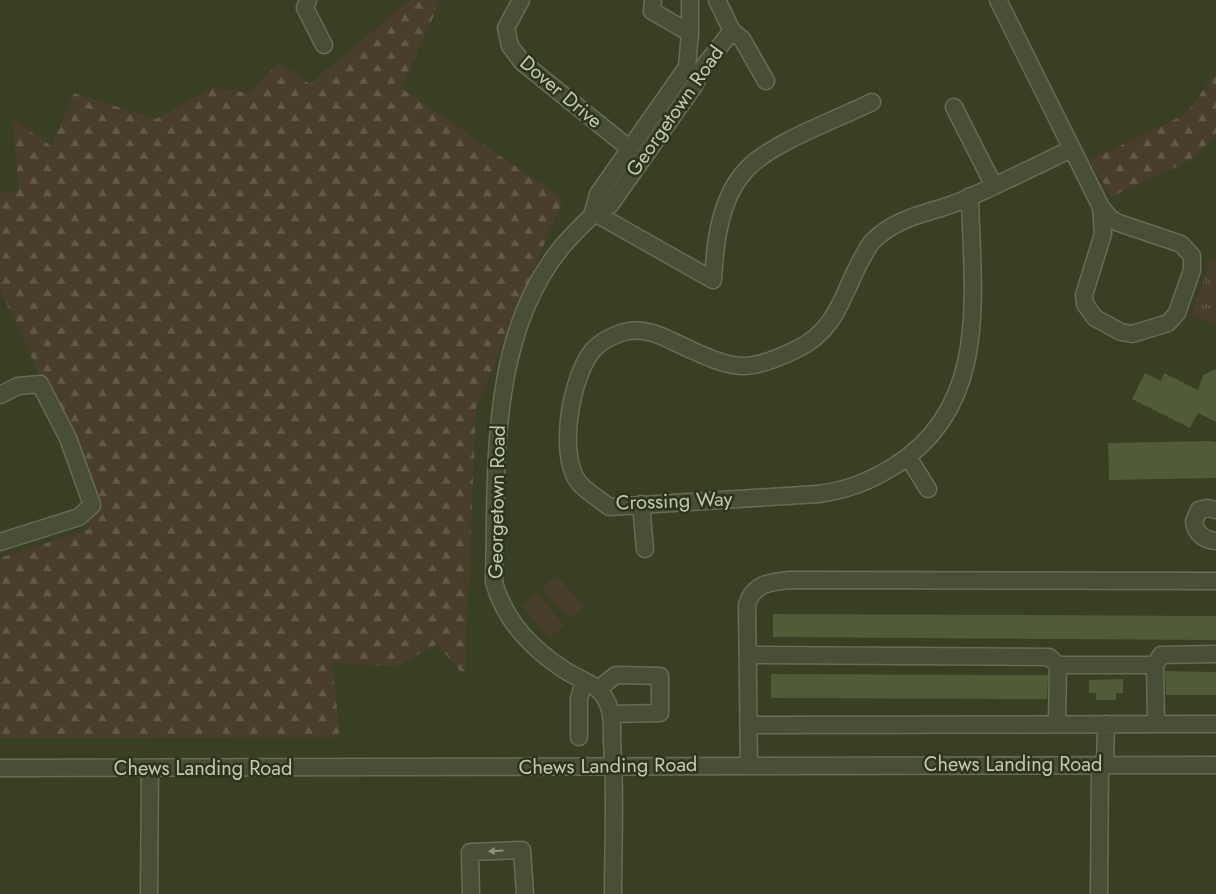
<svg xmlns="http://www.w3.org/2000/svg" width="1216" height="894" font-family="Jost,sans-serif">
<defs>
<pattern id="forest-firs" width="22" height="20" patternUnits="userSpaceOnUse" patternTransform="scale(1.25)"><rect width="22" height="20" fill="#493e2b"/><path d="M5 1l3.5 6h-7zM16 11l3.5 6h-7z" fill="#625947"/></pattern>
<pattern id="park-tufts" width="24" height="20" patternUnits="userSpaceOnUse" patternTransform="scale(1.25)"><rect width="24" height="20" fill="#493e2b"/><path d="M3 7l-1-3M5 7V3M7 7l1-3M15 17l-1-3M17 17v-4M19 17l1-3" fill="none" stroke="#625947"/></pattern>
</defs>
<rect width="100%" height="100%" fill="#383f22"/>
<!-- grass -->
<path fill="#493e2b" d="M557,575l27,32 -14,12 -28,-31z
M536,593l28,32 -15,13 -27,-32z"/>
<!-- forest -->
<path fill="url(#forest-firs)" d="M410,0h31l-40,88 162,111 -87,209 -11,269 -28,-33 -41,23 -64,-5 8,75 -340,1v-180l89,-29 -7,-62 -82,-178v-96l19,-2 -7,-73 39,28 23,-53 82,26 56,-31 38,5 28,-31 32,22z
M1216,72v64l-27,25 -78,36 -21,-37 96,-46z"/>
<!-- park -->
<path fill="url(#park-tufts)" d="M1211,260l5,2v62l-25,-9z"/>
<!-- building -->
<path fill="#525b38" d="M1216,369v53l-18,-9 -8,15 -58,-29 13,-26 16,8 3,-8 34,17 5,-15z
M1212,441l4,1v36l-107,2 -1,-37z
M773,614l443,2v24l-443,-3z
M1165,671l51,1v23h-50z
M771,674l277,1 -1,24 -276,-1z
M1123,679v14h-7v7h-20v-7h-7v-13z"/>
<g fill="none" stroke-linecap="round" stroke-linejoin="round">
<!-- minor casing -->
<g stroke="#666d54" stroke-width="19">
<path id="minor" d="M308,0l-3,8 19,37
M521,0l-15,28 4,18 12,16 108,87
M653,0l-1,11 38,22
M717,0l15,31 10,8 24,42
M998,0l103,207 2,27 -19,61 1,9 10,14 26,14 11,2 36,-11 9,-10 15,-43v-14l-11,-12 -65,-22 -7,-5 -8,-10
M954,107l40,79
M970,196c2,98 21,208 -74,269 -26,16 -47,25 -78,29l-209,13c-9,-8 -22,-15 -30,-24 -22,-28 -8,-107 14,-133 8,-9 24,-17 36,-19 16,-2 29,3 43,10 20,9 50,25 71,25 18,0 38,-9 54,-17 40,-19 45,-54 64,-89 4,-6 7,-15 12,-19 24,-25 59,-28 88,-40 37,-16 73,-34 110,-52
M593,212l120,68c2,-38 7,-86 37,-114 26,-25 88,-47 122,-64
M593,212l5,-18 89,-127 3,-34v-33
M0,395l18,-9 22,-2 28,54 24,67 -13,12 -79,25
M908,457l20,32
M641,504l4,45
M1216,510l-9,-2 -8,2 -5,12c2,12 10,18 22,19
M748,655l301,2 9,8
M1155,665l6,-10 55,-1
M598,689l18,-14 44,1v37l-49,1
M1057,724l1,-59h97l1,59
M748,725l468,-1
M579,737v-38l5,-18
M1105,764l1,-40
M749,765l-2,-160c6,-21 22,-23 42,-25l427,1
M0,768l1216,-3
M149,894l1,-125
M471,894l-1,-42 52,-2 3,44
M613,894c0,-51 3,-102 -1,-153 0,-13 1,-29 -6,-41 -7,-16 -29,-21 -43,-31 -32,-21 -59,-50 -69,-87 3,-112 -7,-251 73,-341 15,-15 23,-27 43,-36l84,-119 10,-20 28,-35
M1099,894l1,-130"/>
</g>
<!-- minor -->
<use href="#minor" stroke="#494f36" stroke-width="16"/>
</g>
<!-- one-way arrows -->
<defs><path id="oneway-solid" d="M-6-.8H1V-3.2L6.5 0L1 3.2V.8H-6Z" transform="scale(1.25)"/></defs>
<use fill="#8c937a" href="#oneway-solid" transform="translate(496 851) rotate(177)"/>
<g text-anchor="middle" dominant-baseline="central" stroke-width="5" stroke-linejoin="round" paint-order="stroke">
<!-- street labels -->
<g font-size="20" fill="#c3cab2" stroke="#2e341b">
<text transform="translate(561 92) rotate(40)">Dover Drive</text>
<text transform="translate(675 111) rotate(-55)">Georgetown Road</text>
<text transform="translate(674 501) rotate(-2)">Crossing Way</text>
<text transform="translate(497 502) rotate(-89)">Georgetown Road</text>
<text x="1013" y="764">Chews Landing Road</text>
<text transform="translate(608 766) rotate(-1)">Chews Landing Road</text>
<text x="203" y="768">Chews Landing Road</text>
</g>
</g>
</svg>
